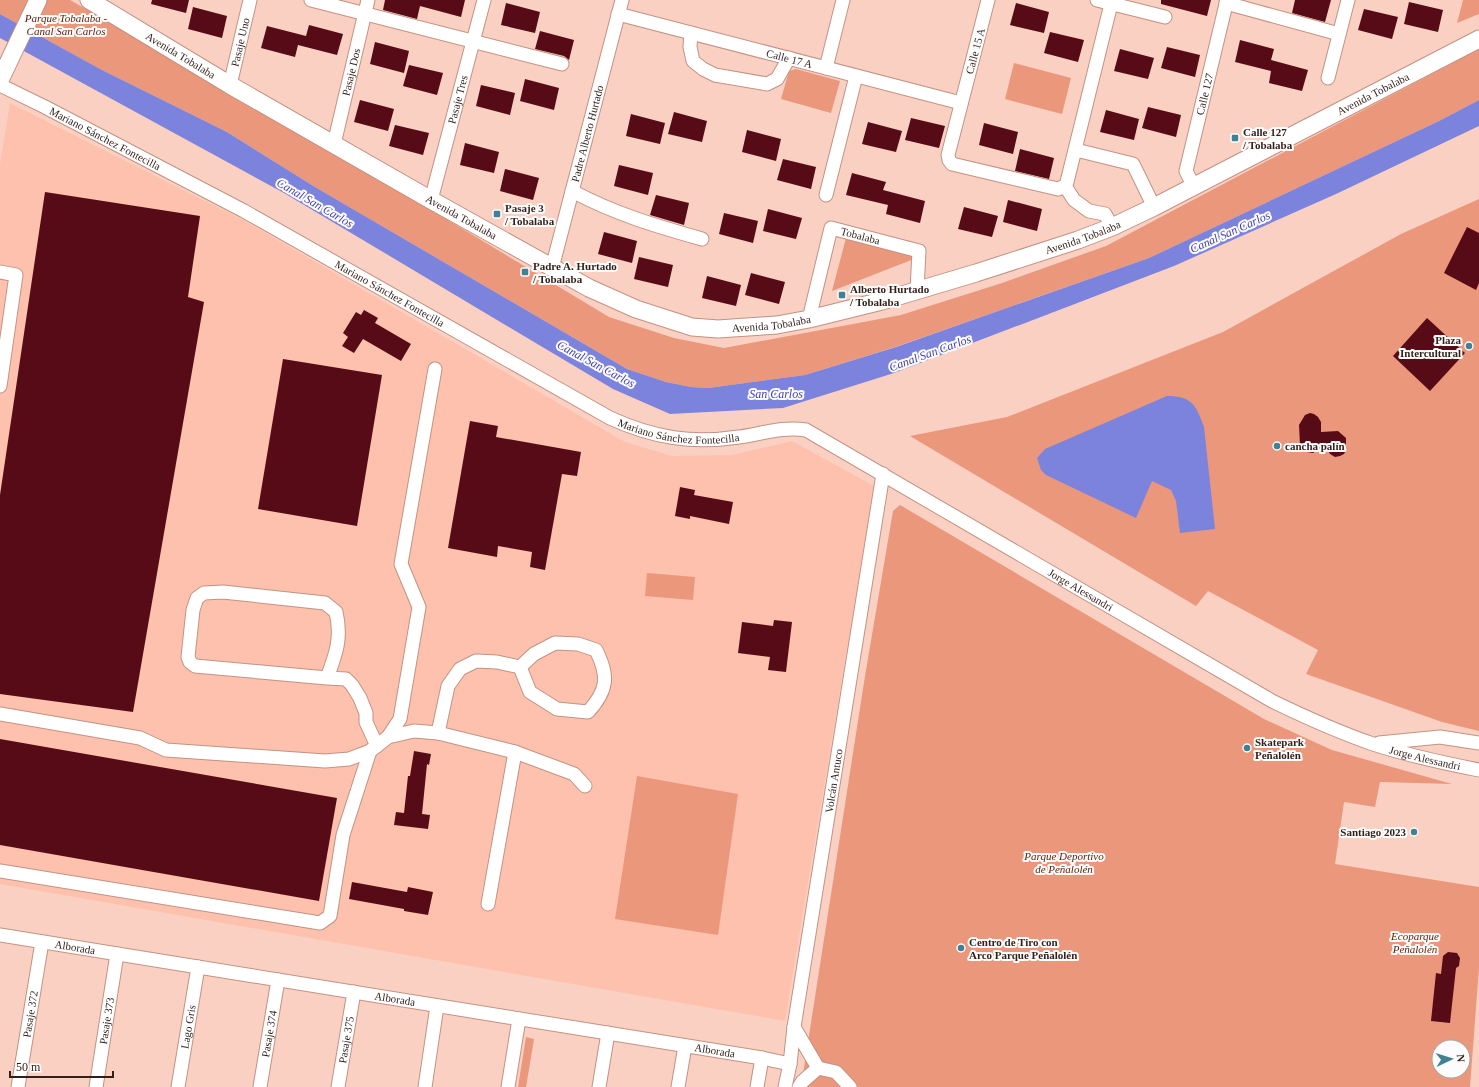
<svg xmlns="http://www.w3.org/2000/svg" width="1479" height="1087" font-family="Georgia,serif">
<rect width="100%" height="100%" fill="#fad0c2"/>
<!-- built -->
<path fill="#fdc1ad" d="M10,103l235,118 380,221 47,14 60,-1 60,-14 82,45 -89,535 -785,-137v-720z"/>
<!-- green -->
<path fill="#eb977c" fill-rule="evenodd" d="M0,0h70l255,146 284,171 65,21 50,10 177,-33 101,-32 104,-37 373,-197v51l-40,21 -290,137 -254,89 -90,28 -97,13 -17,-1 -25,-5 -39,-13 -312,-182 -88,-55 -125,-62 -102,-56z
M1463,0h16v14l-22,9z
M1014,63l57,15 -9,36 -57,-15z
M796,69l44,12 -9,32 -50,-14 8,-28z
M1479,199v532l-37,-9 -136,-48 12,-24 -110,-59 -12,15 -286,-170 97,-19 216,-85 178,-98z
M846,238l73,19 -87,34z
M900,505l364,214 68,31 120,34 -72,-2 -5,25 -31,-5 -9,62 144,23v81l-9,119h-669l64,-411 28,-165zM1439,1047h24v24h-24z
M647,573l48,4 -2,23 -48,-4z
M637,776l101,18 -20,141 -103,-16z
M526,1037l8,2 -8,48h-8z"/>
<!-- water -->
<path fill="#7c83dc" d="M0,14l102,56 125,62 88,55 312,182 39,13 25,5 17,1 97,-13 91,-28 253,-89 290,-137 40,-21v26l-143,68 -162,72 -280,107 -111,35 -113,6 -57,-25 -329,-196 -284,-155z
M1167,396c25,0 29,9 37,31l11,102 -35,4 -4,-32 -5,-11 -19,-9 -16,37 -90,-43 -5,-5 -4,-12 8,-9z"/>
<!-- building -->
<path fill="#560b17" d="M152,0h37l-3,13 -35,-9z
M385,0h80l-4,17 -41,-11 -3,13 -34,-9z
M1161,0h50l-4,16 -46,-12z
M1295,0h36l-6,22 -33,-9z
M1409,2l34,8 -5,22 -34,-8z
M506,3l34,9 -5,21 -34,-8z
M1016,3l33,9 -5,21 -34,-8z
M193,7l34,9 -5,22 -34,-9z
M1364,9l34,8 -6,22 -34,-9z
M309,25l34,9 -6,21 -39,-10 -3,12 -34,-9 6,-22 39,10z
M540,31l34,9 -5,20 -5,-4 -29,-7z
M1050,32l34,8 -6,22 -34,-9z
M1240,40l34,9 -3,11 37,10 -6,21 -33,-8 2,-12 -36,-9z
M375,42l34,9 -5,22 -34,-9z
M1167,47l33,8 -5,22 -34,-9z
M1120,49l34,9 -6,21 -34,-8z
M409,65l34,8 -6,22 -34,-9z
M525,79l34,9 -5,22 -34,-9z
M481,85l34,8 -5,22 -34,-9z
M360,100l34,9 -6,22 -34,-9z
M1148,107l33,8 -5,22 -34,-9z
M1106,110l33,9 -5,21 -34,-8z
M674,112l33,9 -5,21 -34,-8z
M631,114l34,9 -5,21 -34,-8z
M911,118l34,8 -6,22 -34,-8z
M868,122l34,9 -6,21 -34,-8z
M984,123l34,9 -5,22 -34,-9z
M395,125l34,8 -6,22 -34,-9z
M747,130l34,9 -5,22 -34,-9z
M465,143l34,9 -5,21 -34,-8z
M1020,149l34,9 -5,21 -34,-8z
M783,159l33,8 -5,22 -34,-9z
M619,165l34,8 -5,22 -34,-9z
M505,169l34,9 -6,22 -33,-9z
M852,173l34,9 -3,8 42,11 -5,22 -34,-9 2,-9 -42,-10z
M45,192l155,24 -12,81 16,5 -71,410 -133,-18v-199z
M656,195l33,8 -5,22 -34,-10z
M1008,200l34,9 -5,22 -34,-9z
M964,207l34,9 -6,21 -34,-8z
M768,209l34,9 -6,21 -33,-8z
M724,213l34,8 -5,22 -34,-9z
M1467,227l12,6v50l-3,7 -32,-17z
M604,232l33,9 -5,22 -34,-9z
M639,257l34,8 -5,22 -34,-8z
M751,273l34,9 -6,22 -34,-9z
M707,276l34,9 -5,21 -34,-8z
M364,310l14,8 -3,5 36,21 -10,17 -38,-22 -9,14 -12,-7 6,-9 -5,-4 13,-21 5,3z
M1427,318l38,35 -35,38 -37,-35z
M283,359l99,16 -25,151 -99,-17z
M1310,413l4,1 4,3 3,5v10l17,-1 8,7v12l-2,4 -4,2 -5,1 -5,-3 -5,-9 -12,8 -6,-1 -5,-3 -2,-4 -1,-20 6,-10z
M470,421l28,5 -2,11 85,15 -4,24 -15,-2 -17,96 -15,-3 2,-15 -34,-6 -1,11 -49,-9z
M680,487l15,3 -1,5 39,7 -4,22 -39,-8v3l-15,-3z
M774,620l18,2 -6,50 -18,-2 2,-13 -32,-4 4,-31 31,4z
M0,739l337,59 -18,103 -319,-56z
M414,751l17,3 -2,11 -2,-1 -5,50 8,1 -2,14 -34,-4 2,-13 8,1 4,-37h2z
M352,882l55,10 1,-5 25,5 -5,23 -24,-4v-2l-55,-10z
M1448,952l9,1 3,5 -1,8 -3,2 -6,55 -19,-2 5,-48 5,1 2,-18z"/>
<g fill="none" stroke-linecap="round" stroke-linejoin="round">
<!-- minor casing -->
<g stroke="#c39282" stroke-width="15">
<g id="minor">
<path d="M311,0l251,64"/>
<path d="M988,0l-40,155 1,5 3,4 106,25 7,-3 2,-4 45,-182"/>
<path d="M1097,0l68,17"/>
<path d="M1226,3l113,31"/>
<path id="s1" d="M618,14l343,89"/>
<path d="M691,33l-1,14 3,14 10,8 12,6 52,9 10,-5 12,-21"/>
<path d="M826,68l17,-68"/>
<path d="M1328,78l20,-78"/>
<path id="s2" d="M0,85l45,22 199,104 366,207c44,20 82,26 129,19 22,-3 44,-11 67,-7l466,271c33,16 66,31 101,43 34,11 70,19 106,26"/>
<path id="s3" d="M230,85l20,-85"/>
<path id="s4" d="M334,144l34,-144"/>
<path d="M1076,150l57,14 21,43"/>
<path d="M1065,186l9,14 15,11 16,3 7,13"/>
<path id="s5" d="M1194,187l-8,-16 41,-171"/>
<path d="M572,191c43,23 84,35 130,48"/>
<path d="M826,195l30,-119"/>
<path id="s6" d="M431,200l53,-200"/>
<path id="s7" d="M552,268l70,-268"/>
<path d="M0,272l16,3 -16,111"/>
<path id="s8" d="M809,319l22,-91 88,23 -2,39"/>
<path d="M555,643l23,1 18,6c13,26 12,40 -8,62l-31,-3 -27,-17 -10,-25 14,-13z"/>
<path d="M327,678l-132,-12 -5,-4 -2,-5 5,-47 4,-12 7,-5 19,-1 102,11 11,9c6,26 0,42 -9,66l19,1 6,6 8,13 6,15v9l11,24"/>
<path d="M0,714l140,24 26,12 159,11 24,-2 21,-8 18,-14 12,-18 19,-112 -18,-43 34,-195"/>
<path d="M438,733l10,-47 12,-17 16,-8 21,1 23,5"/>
<path d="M388,737l26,-6 24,2 77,19 59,22 11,12"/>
<path d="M1379,743l61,-6 39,6"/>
<path d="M0,871l320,52 10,-7 13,-81 27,-84"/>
<path d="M488,904l27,-152"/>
<path id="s9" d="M0,935l762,123 28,6"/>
<path d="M794,1027l24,41 -16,14 -3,5"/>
<path d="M818,1068l18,4 14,15"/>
<path id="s10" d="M18,1087l24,-145"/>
<path id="s11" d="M96,1087l21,-133"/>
<path id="s12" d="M178,1087l20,-120"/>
<path id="s13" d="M260,1087l18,-107"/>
<path id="s14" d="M338,1087l16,-95"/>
<path d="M425,1087l12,-81"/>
<path d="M508,1087l11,-68"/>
<path d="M599,1087l9,-54"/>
<path d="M678,1087l7,-41"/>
<path d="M757,1087l5,-29"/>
<path id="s15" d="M785,1087l5,-23 4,-37 89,-553"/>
</g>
</g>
<!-- major casing -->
<g stroke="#c39282" stroke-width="19">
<g id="major">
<path id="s16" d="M89,0l141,85 201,115 158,88 47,21 56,18 26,2 59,-4 32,-6 73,-18 94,-28 102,-33 34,-13 42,-20 325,-168"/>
<path d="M0,80l38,-80"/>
</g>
</g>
<!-- minor -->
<use href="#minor" stroke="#fff" stroke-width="13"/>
<!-- major -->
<use href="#major" stroke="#fff" stroke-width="17"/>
</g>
<!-- markers -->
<g fill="#408194" stroke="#fbfcfb" stroke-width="1.5">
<rect x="1231" y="134" width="8" height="8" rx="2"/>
<rect x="493" y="210" width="8" height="8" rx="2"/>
<rect x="521" y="268" width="8" height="8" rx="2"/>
<rect x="838" y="291" width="8" height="8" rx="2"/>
<circle cx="1469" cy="346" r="4"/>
<circle cx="1277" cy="446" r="4"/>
<circle cx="1247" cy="748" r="4"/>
<circle cx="1414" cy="832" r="4"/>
<circle cx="961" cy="948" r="4"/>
</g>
<g text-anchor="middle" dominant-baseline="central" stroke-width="4" stroke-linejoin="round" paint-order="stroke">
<!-- park labels -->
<g font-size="11" font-style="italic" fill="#5a1c05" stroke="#fbfcfb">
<text x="66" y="18">Parque Tobalaba -<tspan x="66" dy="13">Canal San Carlos</tspan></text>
<text x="1064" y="856">Parque Deportivo<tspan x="1064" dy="13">de Peñalolén</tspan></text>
<text x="1415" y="936">Ecoparque<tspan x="1415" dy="13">Peñalolén</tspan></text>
</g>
<!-- street labels -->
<g font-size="11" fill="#321f19" stroke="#fbfcfb">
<text stroke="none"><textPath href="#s3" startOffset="44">Pasaje Uno</textPath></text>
<text transform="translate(975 51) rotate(-75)">Calle 15 A</text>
<text stroke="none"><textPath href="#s16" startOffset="107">Avenida Tobalaba</textPath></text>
<text stroke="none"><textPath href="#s1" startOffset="177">Calle 17 A</textPath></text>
<text stroke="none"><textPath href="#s4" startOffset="74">Pasaje Dos</textPath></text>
<text stroke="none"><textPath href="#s5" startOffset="97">Calle 127</textPath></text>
<text stroke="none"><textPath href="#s16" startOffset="1415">Avenida Tobalaba</textPath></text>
<text stroke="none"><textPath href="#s6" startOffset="104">Pasaje Tres</textPath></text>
<text stroke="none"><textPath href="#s7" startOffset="139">Padre Alberto Hurtado</textPath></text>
<text stroke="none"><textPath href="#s2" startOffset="118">Mariano Sánchez Fontecilla</textPath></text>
<text stroke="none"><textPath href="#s16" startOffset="431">Avenida Tobalaba</textPath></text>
<text stroke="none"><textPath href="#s8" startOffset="124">Tobalaba</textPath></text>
<text stroke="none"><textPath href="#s16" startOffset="1091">Avenida Tobalaba</textPath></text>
<text stroke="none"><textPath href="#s2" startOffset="442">Mariano Sánchez Fontecilla</textPath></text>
<text stroke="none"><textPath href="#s16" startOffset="767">Avenida Tobalaba</textPath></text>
<text stroke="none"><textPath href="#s2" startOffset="766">Mariano Sánchez Fontecilla</textPath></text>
<text stroke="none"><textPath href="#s2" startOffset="1213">Jorge Alessandri</textPath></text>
<text stroke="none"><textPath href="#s2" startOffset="1598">Jorge Alessandri</textPath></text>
<text stroke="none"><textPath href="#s15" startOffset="310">Volcán Antuco</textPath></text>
<text stroke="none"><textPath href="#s9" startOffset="76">Alborada</textPath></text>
<text stroke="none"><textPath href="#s9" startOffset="400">Alborada</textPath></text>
<text stroke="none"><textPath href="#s10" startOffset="74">Pasaje 372</textPath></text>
<text stroke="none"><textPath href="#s11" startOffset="67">Pasaje 373</textPath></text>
<text stroke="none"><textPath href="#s12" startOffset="61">Lago Gris</textPath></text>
<text stroke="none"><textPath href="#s13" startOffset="54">Pasaje 374</textPath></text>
<text stroke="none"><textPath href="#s14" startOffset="48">Pasaje 375</textPath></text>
<text stroke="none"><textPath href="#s9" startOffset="724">Alborada</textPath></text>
</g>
<!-- poi labels -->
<g font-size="11" font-weight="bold" fill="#321f19" stroke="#fbfcfb" text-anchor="start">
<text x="1243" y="132">Calle 127<tspan x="1243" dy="13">/ Tobalaba</tspan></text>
<text x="505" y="208">Pasaje 3<tspan x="505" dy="13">/ Tobalaba</tspan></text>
<text x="533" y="266">Padre A. Hurtado<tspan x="533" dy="13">/ Tobalaba</tspan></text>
<text x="850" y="289">Alberto Hurtado<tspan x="850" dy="13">/ Tobalaba</tspan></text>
<text x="1461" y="340" text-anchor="end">Plaza<tspan x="1461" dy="13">Intercultural</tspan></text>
<text x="1285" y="446">cancha palín</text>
<text x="1255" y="742">Skatepark<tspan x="1255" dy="13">Peñalolén</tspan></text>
<text x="1406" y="832" text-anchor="end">Santiago 2023</text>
<text x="969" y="942">Centro de Tiro con<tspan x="969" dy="13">Arco Parque Peñalolén</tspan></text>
</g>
<!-- water labels -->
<g font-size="12" font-style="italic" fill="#433fa8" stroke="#fbfcfb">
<text transform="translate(315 203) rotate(30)">Canal San Carlos</text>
<text transform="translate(1230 232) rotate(-24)">Canal San Carlos</text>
<text transform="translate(930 353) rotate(-20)">Canal San Carlos</text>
<text transform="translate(596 364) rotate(28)">Canal San Carlos</text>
<text x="776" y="394">San Carlos</text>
</g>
</g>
<!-- north arrow -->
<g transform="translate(1451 1059) rotate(86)"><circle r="19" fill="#fbfcfb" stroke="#aba4a1"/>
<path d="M0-3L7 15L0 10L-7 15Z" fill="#408194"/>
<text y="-6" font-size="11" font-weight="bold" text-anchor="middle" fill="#321f19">N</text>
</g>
<!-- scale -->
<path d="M10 1071v6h103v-6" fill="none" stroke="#321f19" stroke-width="2"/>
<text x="16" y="1071" font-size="12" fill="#321f19" stroke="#fbfcfb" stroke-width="3" paint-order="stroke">50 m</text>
</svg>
